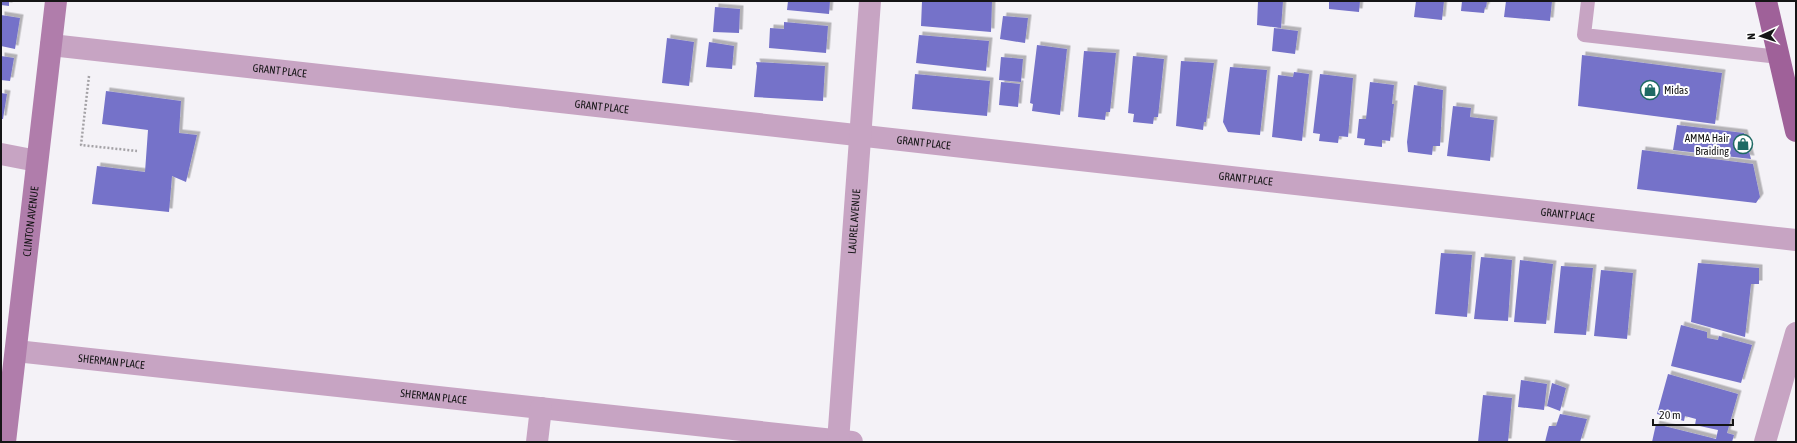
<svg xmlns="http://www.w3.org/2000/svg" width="1797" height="443" font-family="'Asap Condensed',sans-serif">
<defs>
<filter id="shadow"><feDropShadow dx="3.5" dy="-3.5" stdDeviation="0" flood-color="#0004"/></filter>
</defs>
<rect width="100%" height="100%" fill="#f4f2f7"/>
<!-- building -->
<path fill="#7572c9" filter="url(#shadow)" d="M1,1h8v5l-8,-1z
M788,1h42l-1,13 -42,-4z
M922,1h70l-1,31 -70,-6z
M1258,1h25l-2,27 -24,-3z
M1329,1h31l-1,11 -30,-3z
M1416,1h28l-2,19 -28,-3z
M1462,1h25l-1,7 -1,-1 -1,6 -23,-2z
M1506,1h46l-2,20 -46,-4z
M715,7l25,2 -1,24 -26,-1z
M1,15l19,3 -5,31 -14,-3z
M1003,16l25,2 -3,25 -25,-4z
M784,22l44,4 -2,27 -57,-5 1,-20 14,1z
M1274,28l24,3 -3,23 -23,-3z
M919,35l70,6 -3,30 -70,-8z
M667,38l27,4 -5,44 -27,-3z
M709,42l25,4 -2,23 -26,-2z
M1037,45l30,4 -7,66 -28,-4 1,-7 -3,-1z
M1084,51l32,2 -6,59h-4l-1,8 -27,-3z
M1582,55l140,18 -7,51 -137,-18z
M1,56l13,2 -4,23 -9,-1z
M1133,56l31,3 -6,58h-4l-1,7 -20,-2 1,-8 -6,-1z
M1001,57l22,2 -2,23 -22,-2z
M1181,61l33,2 -8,59h-2l-1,8 -27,-4z
M756,62l69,4 -2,35 -69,-4 3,-31z
M1230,67l37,3 -7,65 -32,-3 -5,-10z
M1294,72l15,2 -7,67 -30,-4 6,-62 15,2z
M915,74l75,7 -3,35 -75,-7z
M1320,74l33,4 -5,59 -9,-1 -1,7 -19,-2 1,-7 -7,-1z
M1001,82l19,2 -2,23 -19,-2z
M1370,82l24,3 -2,19h2l-4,37 -8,-1v7l-18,-2 1,-6 -8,-1 2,-19h7z
M1414,85l29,5 -3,56h-7l-1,9 -24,-3 -1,-10z
M106,91l75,10 -2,32 18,2 -11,47 -14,-6 -3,36 -77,-8 5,-38 48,6 3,-42 -46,-6z
M1,93l6,1 -4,25h-2z
M1453,106l18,2 -1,9 24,3 -4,41 -43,-5z
M1677,125l67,8 7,26 -78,-9z
M1642,150l111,14 7,33 -4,6 -119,-14z
M1441,253l31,2 -5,62 -32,-3z
M1481,257l31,3 -4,61 -34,-2z
M1520,260l33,4 -7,60 -32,-2z
M1698,263l61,5v16h-8l-6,53 -54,-15z
M1561,266l32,2 -7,67 -32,-2z
M1601,270l32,3 -6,66 -33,-3z
M1681,325l26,7v6l11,2 1,-4 33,9 -11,38 -70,-17z
M1668,374l70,20 -11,39 7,2 -2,7h-80l4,-18 60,15 2,-9 -23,-5 1,-6 -11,-3 -1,5 -27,-7z
M1521,380l26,4 -3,26 -26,-3z
M1552,383l14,5 -6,23 -13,-5z
M1483,395l29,3 -4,44h-30z
M1560,414l27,5 -7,23h-35l4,-16h7z"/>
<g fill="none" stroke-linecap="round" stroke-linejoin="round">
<!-- path -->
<path stroke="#a4a2a6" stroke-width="2.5" stroke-dasharray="2 2" stroke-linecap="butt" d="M89,76l-8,69 56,6"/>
<!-- service -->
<path stroke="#c7a4c3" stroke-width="14" d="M1588,1l-4,34 195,22"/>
<!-- minor -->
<g stroke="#c7a4c3" stroke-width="22">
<path id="s1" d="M51,45l1745,195"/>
<path d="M1,154l36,7"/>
<path id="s2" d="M16,351l836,91"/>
<path d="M537,442l4,-34"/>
<path id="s3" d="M838,442l32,-441"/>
</g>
<!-- tertiary -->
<path stroke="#c7a4c3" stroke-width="22" d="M1765,442l31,-109"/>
<!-- secondary -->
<path stroke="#b07dab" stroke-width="22" id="s4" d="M5,442l51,-441"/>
<!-- primary -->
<path stroke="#9f6199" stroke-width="22" d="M1766,1l30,130"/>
</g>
<!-- icons -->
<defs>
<g id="shop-ring" transform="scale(1)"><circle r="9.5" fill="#fff" stroke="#1e6a64" stroke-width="1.5"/><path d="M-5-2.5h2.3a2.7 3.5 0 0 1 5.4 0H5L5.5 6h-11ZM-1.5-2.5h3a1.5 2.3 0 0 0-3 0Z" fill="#1e6a64"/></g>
</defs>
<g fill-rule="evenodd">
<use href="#shop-ring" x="1650" y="90"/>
<use href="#shop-ring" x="1743" y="144"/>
</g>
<g text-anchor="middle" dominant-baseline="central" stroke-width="4" stroke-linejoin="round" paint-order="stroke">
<!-- street labels -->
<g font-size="11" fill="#151516" stroke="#fff">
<text stroke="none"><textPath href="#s1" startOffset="230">GRANT PLACE</textPath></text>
<text stroke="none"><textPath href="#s1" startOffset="554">GRANT PLACE</textPath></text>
<text stroke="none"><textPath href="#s1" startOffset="878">GRANT PLACE</textPath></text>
<text stroke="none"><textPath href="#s1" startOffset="1202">GRANT PLACE</textPath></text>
<text stroke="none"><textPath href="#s1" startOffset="1526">GRANT PLACE</textPath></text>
<text stroke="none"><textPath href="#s4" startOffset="222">CLINTON AVENUE</textPath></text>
<text stroke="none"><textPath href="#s3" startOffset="221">LAUREL AVENUE</textPath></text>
<text stroke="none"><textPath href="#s2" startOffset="96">SHERMAN PLACE</textPath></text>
<text stroke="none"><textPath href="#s2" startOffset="420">SHERMAN PLACE</textPath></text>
</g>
<!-- poi labels -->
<g font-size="11" fill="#151516" stroke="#fff" text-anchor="start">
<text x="1664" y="90">Midas</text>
<text x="1729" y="138" text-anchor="end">AMMA Hair<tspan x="1729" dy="13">Braiding</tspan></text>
</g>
</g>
<!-- border -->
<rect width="1797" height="443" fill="none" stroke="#151516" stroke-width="4"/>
<!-- north arrow -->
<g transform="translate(1761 36) rotate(267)" stroke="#ffffff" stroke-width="3" paint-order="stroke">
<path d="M0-3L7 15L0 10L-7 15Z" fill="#151516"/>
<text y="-6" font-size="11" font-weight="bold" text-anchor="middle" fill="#151516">N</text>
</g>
<!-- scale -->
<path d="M1653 419v6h80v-6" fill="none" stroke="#151516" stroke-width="2"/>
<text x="1659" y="419" font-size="12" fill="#151516" stroke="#ffffff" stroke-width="3" paint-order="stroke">20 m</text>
</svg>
